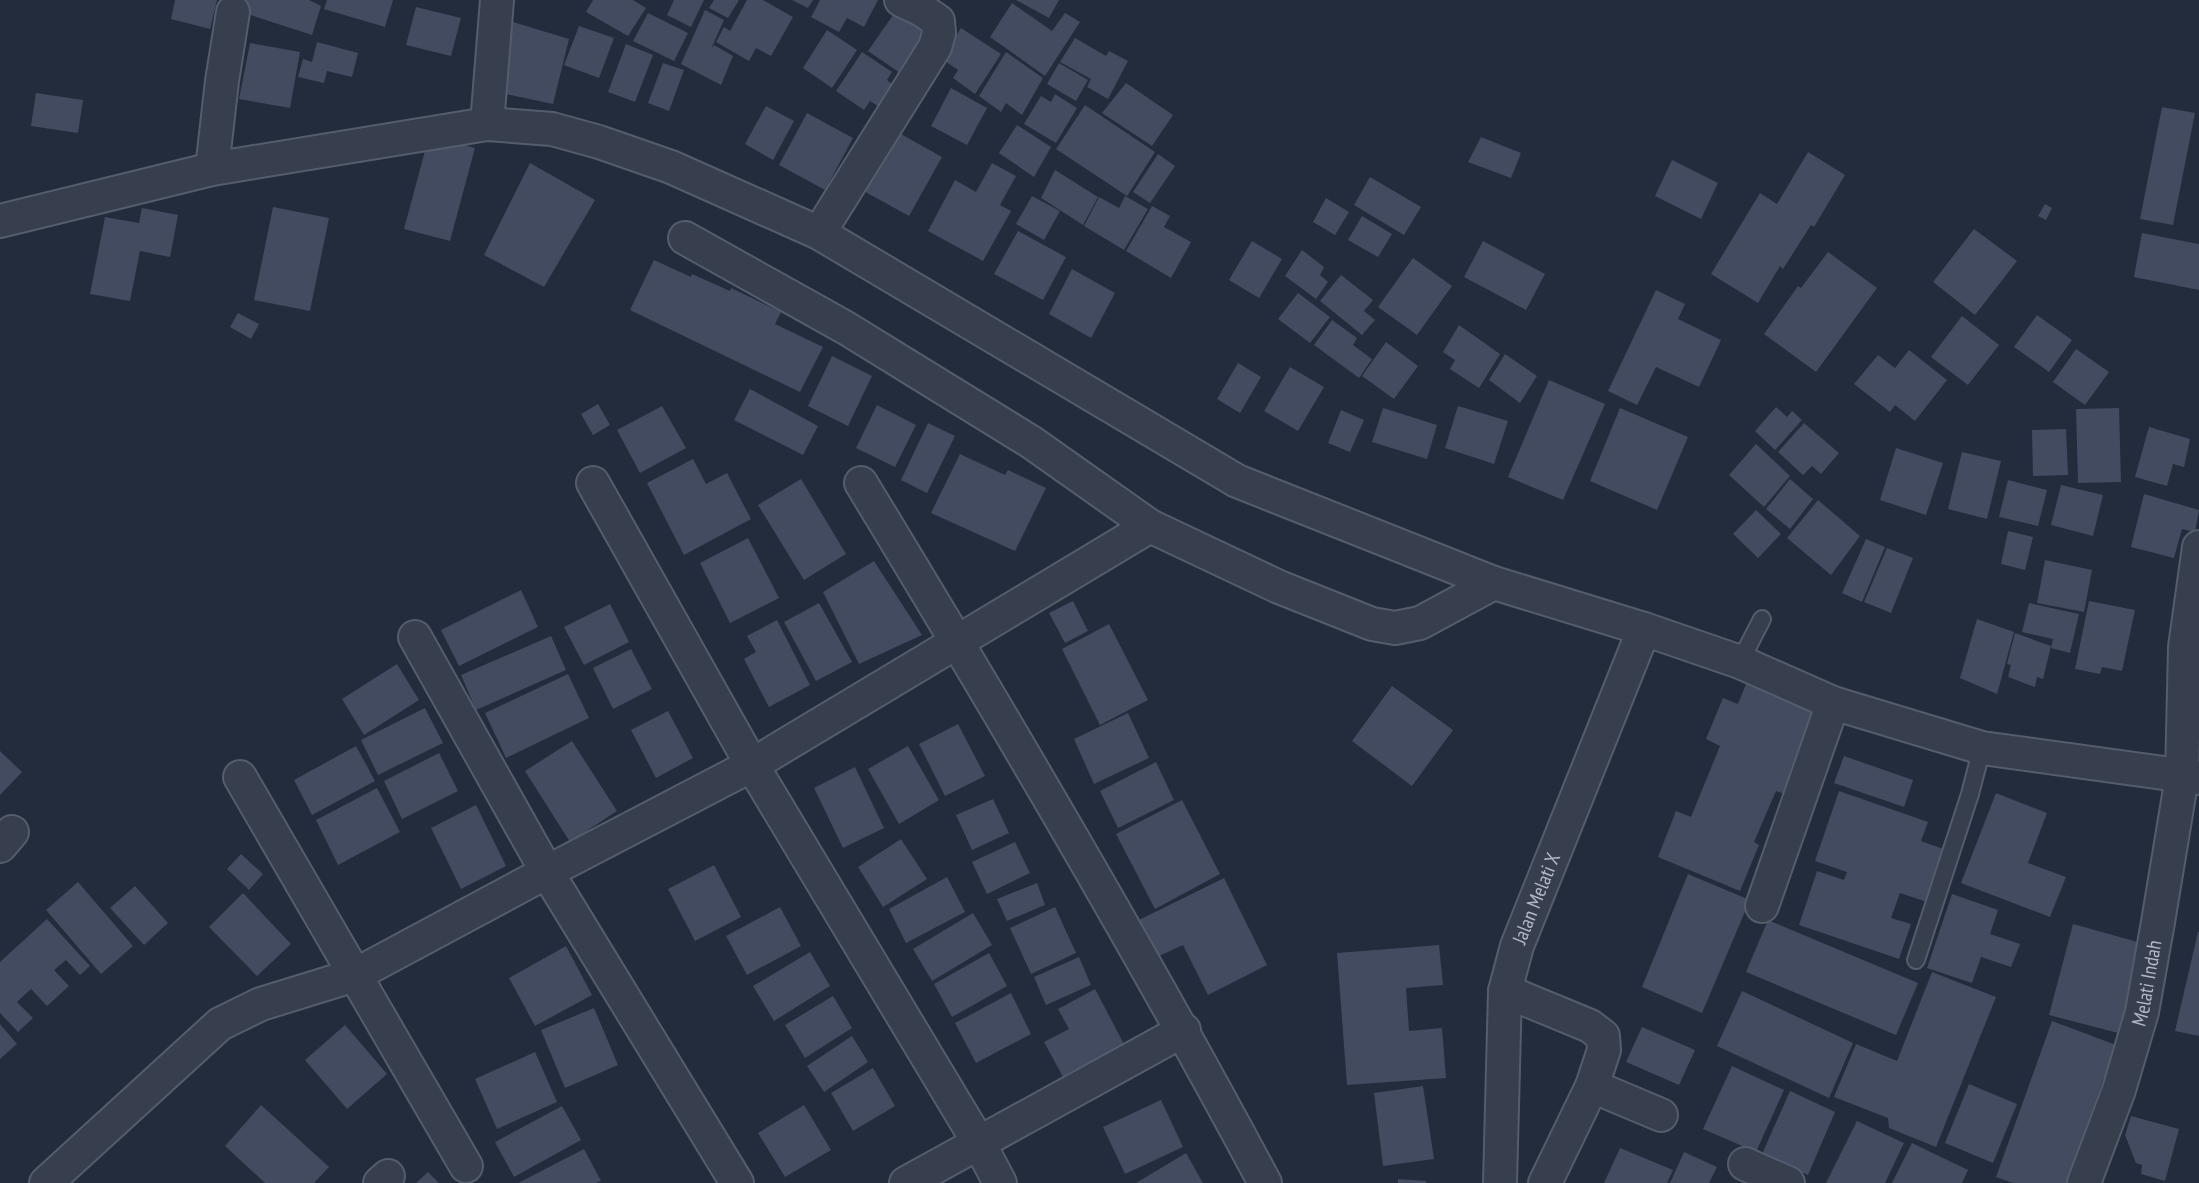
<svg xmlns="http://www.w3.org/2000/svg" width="2199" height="1183" font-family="'PT Sans Narrow',sans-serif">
<rect width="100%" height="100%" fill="#232c3d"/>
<!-- building -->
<path fill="#424b5f" d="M175,0h42l-7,29 -39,-10z
M245,0h64l12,6 -9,29 -71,-23z
M327,0h66l-8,27 -61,-18z
M593,0h40l13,8 -18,28 -42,-24z
M674,0h30l-13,27 -24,-12z
M714,0h25l-11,18 -19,-10z
M747,0h16l30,17 -22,39 -15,-8 -7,13 -33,-19 8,-15 6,4z
M792,0h21l-5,8z
M820,0h58l-14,27 -17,-9 -8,14 -28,-15z
M1016,0h43l-10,18z
M1012,3l40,28 13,-18 15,9 -35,54 -55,-39z
M416,7l45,11 -10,38 -45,-11z
M898,8l34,24 -29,43 -35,-24z
M705,10l19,10 -13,29 3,-4 19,11 -12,29 -40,-21z
M648,13l40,20 -14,28 -41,-20z
M513,22l56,17 -16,65 -52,-11z
M579,26l35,12 -15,40 -35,-13z
M961,28l40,26 -26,40 -22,-16 5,-8 -16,-11z
M827,30l30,20 -25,38 -29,-20z
M1075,38l31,18 3,-5 19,10 -20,38 -21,-12 4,-8 -31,-17z
M317,42l41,11 -6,24 -25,-6 -3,12 -26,-6 5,-18 9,3z
M250,43l50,9 -10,56 -51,-9z
M626,44l27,11 -18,47 -27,-10z
M862,52l30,20 -5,8 6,5 -15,21 -8,-5 -6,9 -28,-19z
M1006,52l37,26 -21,37 -16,-12 -5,9 -22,-16z
M663,63l21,7 -15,41 -21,-8z
M1059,63l29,17 -12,21 -29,-17z
M1126,83l47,32 -21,31 -50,-33z
M951,88l36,20 -20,37 -36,-19z
M36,93l47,7 -5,33 -47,-7z
M1055,94l22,14 -21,35 -32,-19 17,-28 10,6z
M1085,105l70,47 -28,44 -71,-47z
M766,106l28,15 -21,39 -28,-16z
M2162,107l33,6 -22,112 -33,-6z
M807,113l46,25 -28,52 -46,-25z
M1017,125l34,22 -17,30 -35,-24z
M892,129l50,28 -33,59 -49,-27z
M429,136l46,12 -25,93 -46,-12z
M1481,137l40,16 -10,25 -43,-16z
M1808,152l37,23 -31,52 -3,-2 -28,44 -3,-3 -22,37 -47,-29 49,-81 17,11z
M1158,154l17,12 -25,37 -17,-11z
M1672,160l46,23 -17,36 -46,-23z
M530,163l65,37 -51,87 -60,-32z
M992,163l24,13 -16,29 11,6 -28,50 -55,-30 27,-51 21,12z
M1055,170l43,27 -15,28 -42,-27z
M1370,177l51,30 -17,28 -50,-30z
M1032,196l28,15 -16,29 -28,-16z
M1125,196l23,13 -24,41 -40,-24 15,-29 20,11z
M1326,198l23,14 -14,23 -22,-13z
M2045,204l7,4 -6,12 -8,-4z
M1152,206l18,10 -6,11 27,15 -20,36 -45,-27z
M273,207l56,11 -19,93 -56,-11z
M142,208l36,7 -8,42 -30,-6 -10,50 -40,-7 15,-77 34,6z
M1362,216l30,18 -14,23 -30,-17z
M1974,229l43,32 -42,54 -42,-33z
M1018,231l48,26 -23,43 -49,-26z
M2142,233l57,11v46l-65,-13z
M1252,241l30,18 -23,39 -30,-18z
M1483,241l62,33 -19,36 -62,-33z
M1302,250l22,17 -4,8 8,7 -12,17 -31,-23z
M1828,252l49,36 -61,84 -52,-38 34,-48 3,2z
M1413,258l39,28 -35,49 -39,-28z
M654,260l37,17 1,-3 38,17 1,-3 50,24 -6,12 48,23 -23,45 -170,-82z
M1072,269l43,24 -24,45 -42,-24z
M1341,275l32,25 -9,11 11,9 -13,15 -42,-34z
M1656,290l29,14 -7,15 43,21 -22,47 -43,-20 -19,38 -29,-14z
M1298,293l32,24 -20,26 -32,-24z
M238,313l21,11 -8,15 -21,-12z
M2037,315l35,25 -23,32 -35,-25z
M1962,316l37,29 -31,40 -37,-28z
M1332,320l25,18 -4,7 19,14 -13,19 -45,-33z
M1459,325l41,29 -21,34 -29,-19 5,-9 -12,-8z
M1386,342l32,24 -24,33 -32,-23z
M2076,349l33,23 -24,33 -32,-23z
M1909,350l38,30 -32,41 -20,-16 -5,7 -36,-28 24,-29 17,13z
M1505,354l32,22 -17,27 -31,-23z
M832,356l40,20 -24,50 -40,-20z
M1238,363l23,14 -21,36 -23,-14z
M1290,367l34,20 -26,44 -34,-20z
M1549,380l56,24 -42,96 -55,-23z
M750,389l68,37 -15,29 -69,-35z
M598,404l12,21 -17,10 -12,-21z
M877,405l39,20 -21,42 -39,-19z
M662,406l24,42 -46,25 -23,-43z
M1458,406l50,15 -14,43 -49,-16z
M1776,407l11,10 5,-6 10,9 -27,30 -20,-19z
M1383,408l54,17 -10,34 -55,-17z
M1620,408l68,29 -31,73 -67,-29z
M2119,408l2,74 -43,1 -2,-74z
M1341,410l23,10 -14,32 -22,-9z
M928,423l27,13 -28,57 -26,-13z
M1804,423l35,30 -18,21 -9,-8 -9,9 -25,-23z
M2149,427l41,12 -6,28 -11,-3 -6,22 -32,-9z
M2066,429l2,46 -35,1 -1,-46z
M1756,444l34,32 -26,31 -35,-32z
M1896,448l47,15 -17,52 -46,-15z
M1962,452l39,9 -14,58 -39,-10z
M960,454l45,21 3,-5 38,18 -31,63 -84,-38z
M693,459l13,25 21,-11 24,46 -67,36 -37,-72z
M801,479l45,75 -42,26 -46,-75z
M1790,479l23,20 -23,30 -24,-20z
M2008,480l39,10 -9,36 -39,-9z
M2061,485l42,10 -10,41 -42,-11z
M2144,494l55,16 -4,22 -13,-3 -8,29 -43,-11z
M1818,500l42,36 -29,39 -44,-37z
M1756,510l25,24 -23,24 -25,-24z
M2008,531l25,6 -8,33 -24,-6z
M748,538l31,60 -49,25 -30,-60z
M1866,539l19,8 -23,55 -20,-9z
M1887,548l26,10 -22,55 -27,-11z
M2045,560l47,10 -8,42 -47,-9z
M874,561l48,74 -63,29 -36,-72z
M521,590l17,37 -79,39 -18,-36z
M1073,601l15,30 -23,12 -16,-30z
M2089,601l46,9 -13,61 -20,-4 -2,7 -25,-5z
M819,603l33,59 -36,19 -32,-59z
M2029,603l50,11 -9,39 -19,-5 2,-9 -31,-7z
M610,604l19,38 -45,23 -20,-38z
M1977,619l37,13 -17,62 -37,-16z
M777,620l33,65 -41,22 -25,-48 12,-7 -9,-16z
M1109,624l39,76 -48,25 -38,-76z
M2015,633l36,13 -8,33 -6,-2 -2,10 -27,-10 3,-12 -4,-1z
M551,636l15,34 -90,40 -15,-35z
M631,649l21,40 -39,20 -20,-41z
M397,664l22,36 -55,35 -22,-36z
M568,674l21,44 -83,40 -21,-45z
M1746,684l72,30 -33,80 -9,-3 -22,51 5,3 -19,46 -82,-34 18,-46 15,6 29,-71 -14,-7 17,-41 15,6z
M1392,686l61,44 -41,56 -60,-45z
M425,708l18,35 -65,32 -17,-35z
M668,711l25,47 -37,20 -25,-48z
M1128,713l21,45 -55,26 -20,-45z
M958,724l27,52 -40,20 -26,-52z
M572,741l45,70 -47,31 -45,-71z
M356,746l19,35 -63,34 -18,-35z
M908,746l31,54 -40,24 -31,-55z
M0,751l22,21 -22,23z
M439,753l19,38 -56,28 -18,-38z
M1844,756l69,24 -9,27 -70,-24z
M1156,762l18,38 -56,28 -18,-37z
M855,767l29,61 -41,20 -29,-60z
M377,788l23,44 -62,33 -22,-45z
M1839,791l89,31 -7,19 25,9 -19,52 -27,-9 -9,25 20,6 -12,35 -100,-34 18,-54 27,9 3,-8 -32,-11z
M1996,793l51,20 -19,50 38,14 -16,40 -89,-34z
M993,799l16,34 -37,17 -16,-35z
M1182,800l38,74 -65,35 -39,-75z
M476,805l30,61 -45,23 -30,-61z
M901,839l26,40 -44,28 -25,-40z
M1015,842l15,31 -43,21 -15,-32z
M241,854l22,20 -14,16 -22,-21z
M714,865l27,52 -46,24 -27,-52z
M1688,874l62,26 -48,113 -60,-26z
M947,877l18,35 -59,31 -17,-34z
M1224,878l43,87 -59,30 -25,-50 -26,12 -18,-37z
M78,882l55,64 -32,28 -55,-64z
M1037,883l8,22 -38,16 -10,-22z
M135,886l33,37 -24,22 -34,-37z
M243,893l48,51 -34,32 -48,-49z
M1952,894l46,16 -8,24 30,10 -9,23 -30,-10 -9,26 -45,-15z
M780,907l21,39 -54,29 -21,-39z
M1055,907l21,46 -45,21 -21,-46z
M973,913l19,32 -60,36 -19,-32z
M47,919l43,47 -10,9 -14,-15 -12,10 15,16 -22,20 -16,-17 -14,13 16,16 -15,14 -18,-19v-51z
M1768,920l150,63 -22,52 -150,-63z
M2073,924l72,20 -23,90 -73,-19z
M2198,932h1v104l-24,-5z
M1439,945l4,40 -37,3 3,43 33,-3 4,50 -99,7 -10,-132z
M566,946l26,49 -57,31 -26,-48z
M810,952l20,34 -56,35 -21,-35z
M989,953l18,33 -55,31 -18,-33z
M1079,957l12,28 -45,20 -12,-28z
M1932,972l64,25 -60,150 -47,-19 -1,-10 -54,-21 22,-53 41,17z
M1095,989l29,55 -61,33 -19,-35 25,-13 -11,-20z
M1742,991l111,52 -24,55 -112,-52z
M1011,993l20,41 -55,29 -21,-40z
M833,996l19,32 -47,30 -20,-33z
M594,1008l24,57 -53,23 -24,-58z
M2052,1021l64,24 -50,138h-53l-17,-6z
M0,1024l17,20 -17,15z
M345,1025l42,49 -40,35 -42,-49z
M1642,1027l53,23 -16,35 -53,-23z
M852,1036l16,26 -44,30 -17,-26z
M535,1052l22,50 -60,27 -22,-50z
M1732,1066l52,24 -28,62 -53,-23z
M873,1068l22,38 -42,25 -22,-38z
M1969,1084l48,20 -24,59 -48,-20z
M1423,1086l11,73 -51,7 -9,-73z
M1790,1091l45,21 -27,63 -46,-21z
M1161,1100l22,47 -58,27 -22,-47z
M261,1105l68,62 -15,16h-49l-40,-37z
M804,1105l27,45 -46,27 -27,-44z
M562,1106l19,34 -67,37 -19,-35z
M2131,1116l48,13 -14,52 -24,-7 1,-9 -6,-2 -11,-28z
M1857,1121l47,22 -19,40h-59z
M1912,1143l56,27 -6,13h-70z
M1620,1148l53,22 -6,13h-63z
M584,1149l17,32 -5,2h-78z
M1684,1152l33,15 -8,16h-39z
M1186,1153l17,30h-67z
M428,1172l11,11h-23z
M1398,1179l28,2v2h-28z"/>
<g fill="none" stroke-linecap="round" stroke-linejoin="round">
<!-- lane casing -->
<g stroke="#555c6b" stroke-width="20">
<path id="lane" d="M1740,662l22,-43
M1916,960l54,-166 12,-46"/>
</g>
<!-- street casing -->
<g stroke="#555c6b" stroke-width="36">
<g id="street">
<path d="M487,124l10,-124"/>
<path d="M212,169l10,-88 11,-69"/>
<path d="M0,221l212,-52 275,-45 65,5 47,13 72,25 148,66 418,248 257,102 150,46 96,33 93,41 149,45 217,30"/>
<path d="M819,233l116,-186 4,-14 -1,-12 -16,-11 -21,-10"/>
<path d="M685,238l161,90 185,114 119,84"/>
<path d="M593,483l159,282 227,378 21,40"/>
<path d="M861,483c140,230 277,462 404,700"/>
<path d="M415,637l132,235 190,311"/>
<path d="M240,777l226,389"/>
<path d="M0,846l12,-14"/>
<path d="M1762,906l71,-203"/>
<path d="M1505,991l85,35 13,10 1,14 -12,36 69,29"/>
<path d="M1745,1164l43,19"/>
<path d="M46,1183l174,-159 41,-20 94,-29 192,-103 205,-107 398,-239 129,61 93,37 23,4 25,-5 74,-40"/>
<path d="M380,1183l8,-7"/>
<path d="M906,1183l278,-153"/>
<path id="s1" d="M1500,1183l5,-192 12,-45 127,-317"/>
<path d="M1545,1183l47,-97"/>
<path id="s2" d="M2084,1183l35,-93 23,-78 16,-90 24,-145 3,-130 14,-100"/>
</g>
</g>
<!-- lane -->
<use href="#lane" stroke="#373e4d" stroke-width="16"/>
<!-- street -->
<use href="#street" stroke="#373e4d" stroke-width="32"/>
</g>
<g text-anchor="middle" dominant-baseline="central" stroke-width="8" stroke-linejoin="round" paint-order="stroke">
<!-- street labels -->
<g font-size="20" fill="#b3b9c8" stroke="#1c2332">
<text stroke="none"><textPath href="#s1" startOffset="290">Jalan Melati X</textPath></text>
<text stroke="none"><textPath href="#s2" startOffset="210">Melati Indah</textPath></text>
</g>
</g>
</svg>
